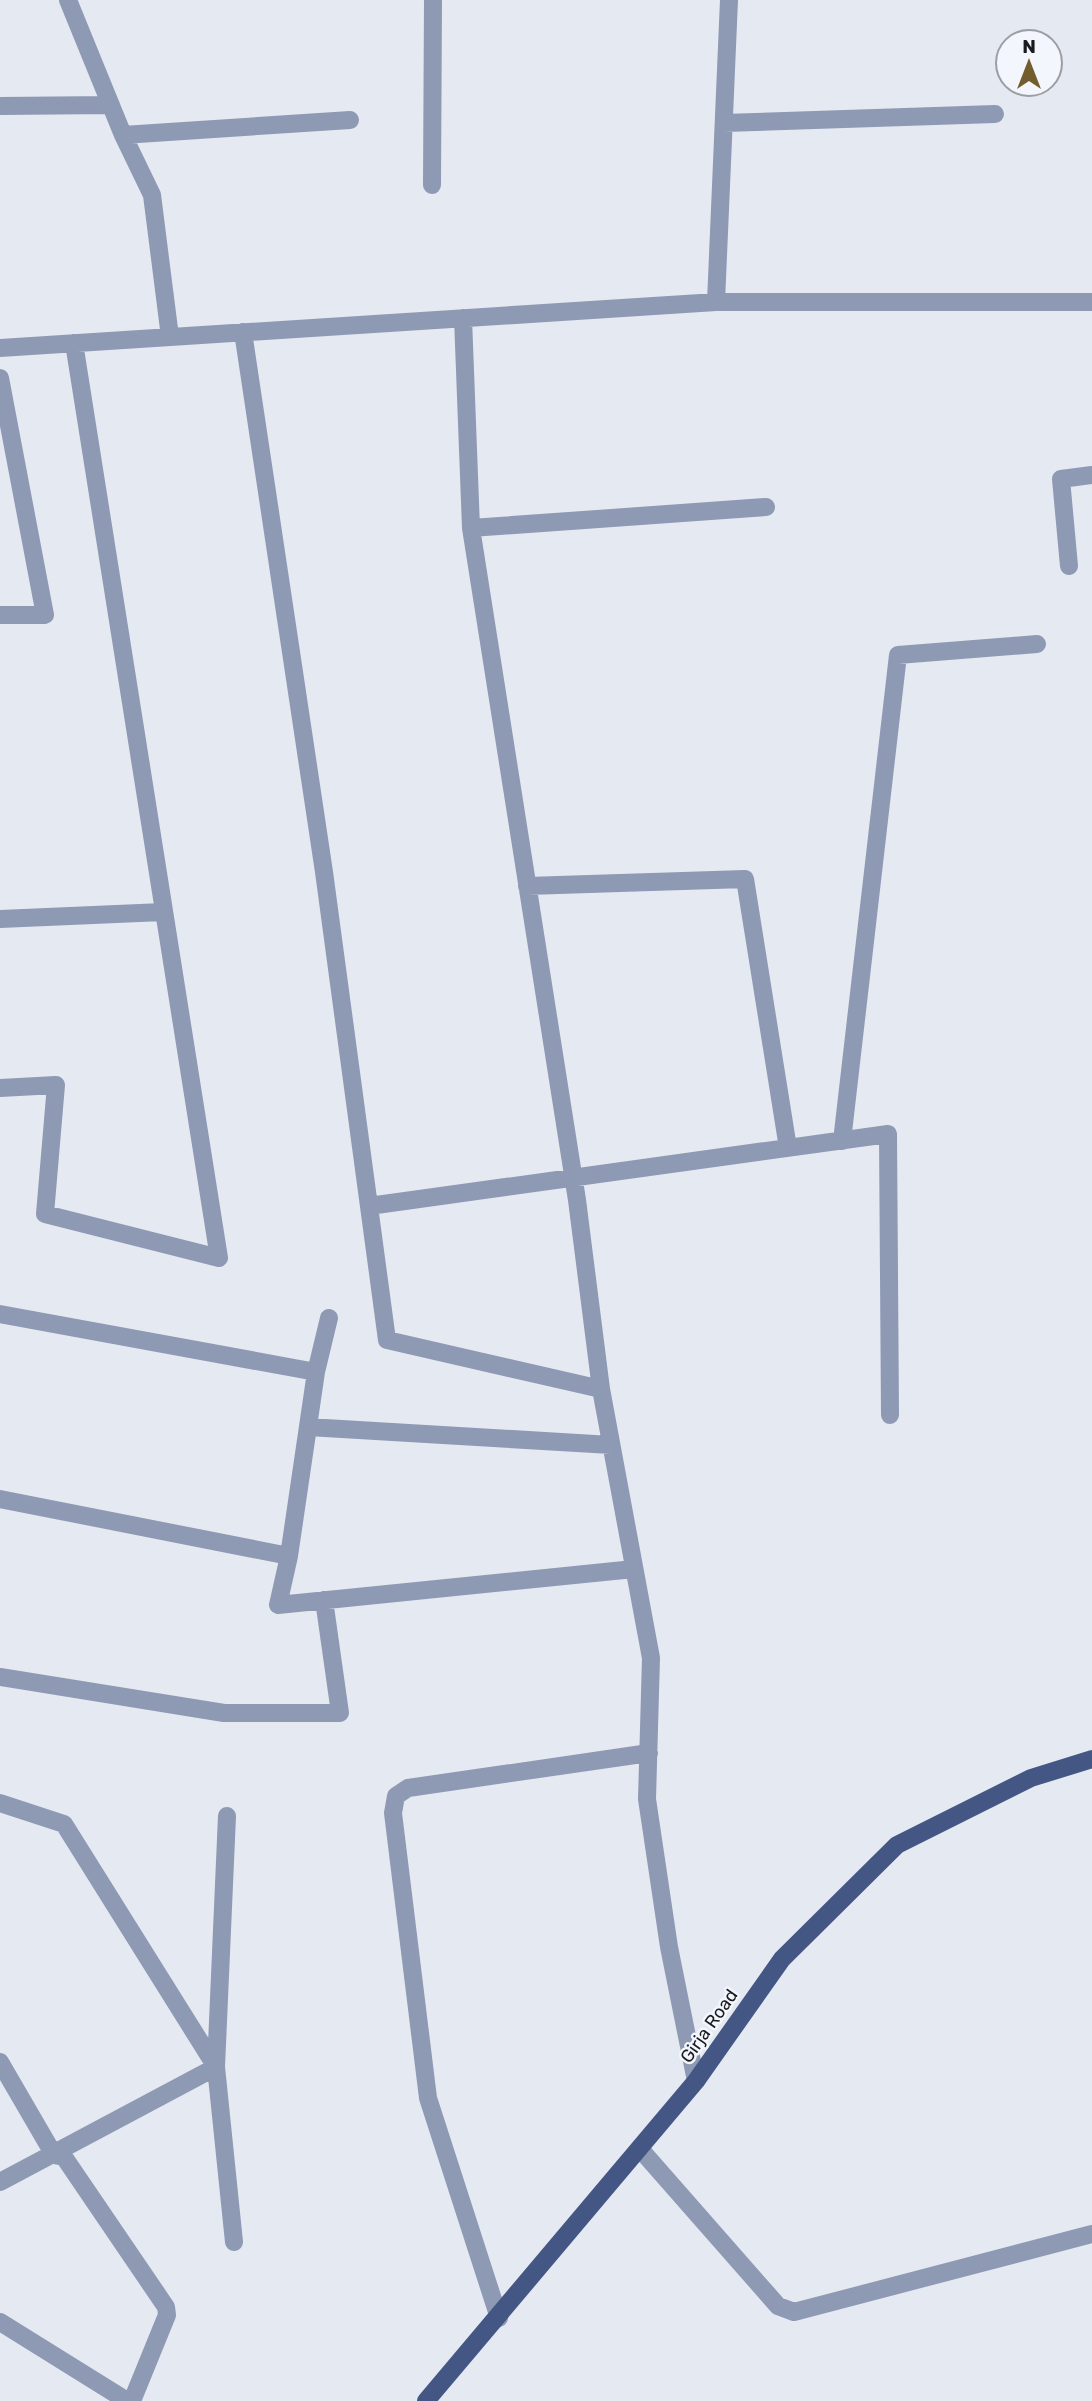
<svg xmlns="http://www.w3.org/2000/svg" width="1092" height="2401" font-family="Rubik,sans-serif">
<rect width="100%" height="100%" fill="#e5e9f2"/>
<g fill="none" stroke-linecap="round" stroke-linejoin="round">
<!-- minor -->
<path stroke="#8e99b3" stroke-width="18" d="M68,0l55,135 29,60 18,142
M0,106l111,-1
M724,123l271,-9
M123,135l227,-15
M432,185l1,-185
M716,302l13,-302
M463,318l8,210 106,672 24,189 50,269 -4,141 22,148 27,134
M243,332l81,540 63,468 214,49
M0,348l716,-46h376
M0,378l45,237h-45
M471,528l295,-21
M1069,566l-8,-87 31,-4
M527,886l218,-7 43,269
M0,919l163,-7
M0,1088l56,-3 -11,129 174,44 -145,-915
M842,1141l56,-486 139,-11
M369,1206l519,-72 2,281
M0,1314l316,58 13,-54
M308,1427l303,18
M0,1499l289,57 27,-184
M289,1556l-11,49 356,-36
M0,1677l224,36h116l-16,-113
M0,1803l64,21 152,243 -216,115
M227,1816l-11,251 18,175
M0,2062l54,93 10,2 102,150 1,8 -35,86
M641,2150l137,156 16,6 298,-78
M499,2318l-71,-220 -35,-285 3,-17 12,-8 241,-35
M0,2322l127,79"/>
<!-- major -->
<path stroke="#445784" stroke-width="18" d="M426,2401l270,-320 86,-122 115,-114 134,-67 61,-19"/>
</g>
<g text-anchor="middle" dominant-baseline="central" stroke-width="5" stroke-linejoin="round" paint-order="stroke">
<!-- street labels -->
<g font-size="18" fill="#191b1e" stroke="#f3f6fd">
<text transform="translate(709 2026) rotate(-55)">Girja Road</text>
</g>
</g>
<!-- north arrow -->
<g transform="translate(1029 63)"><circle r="33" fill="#f3f6fd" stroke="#9c9ea4" stroke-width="2"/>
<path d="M0-5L12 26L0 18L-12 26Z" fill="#735d2d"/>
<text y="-10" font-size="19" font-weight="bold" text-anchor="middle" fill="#191b1e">N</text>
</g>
</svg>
